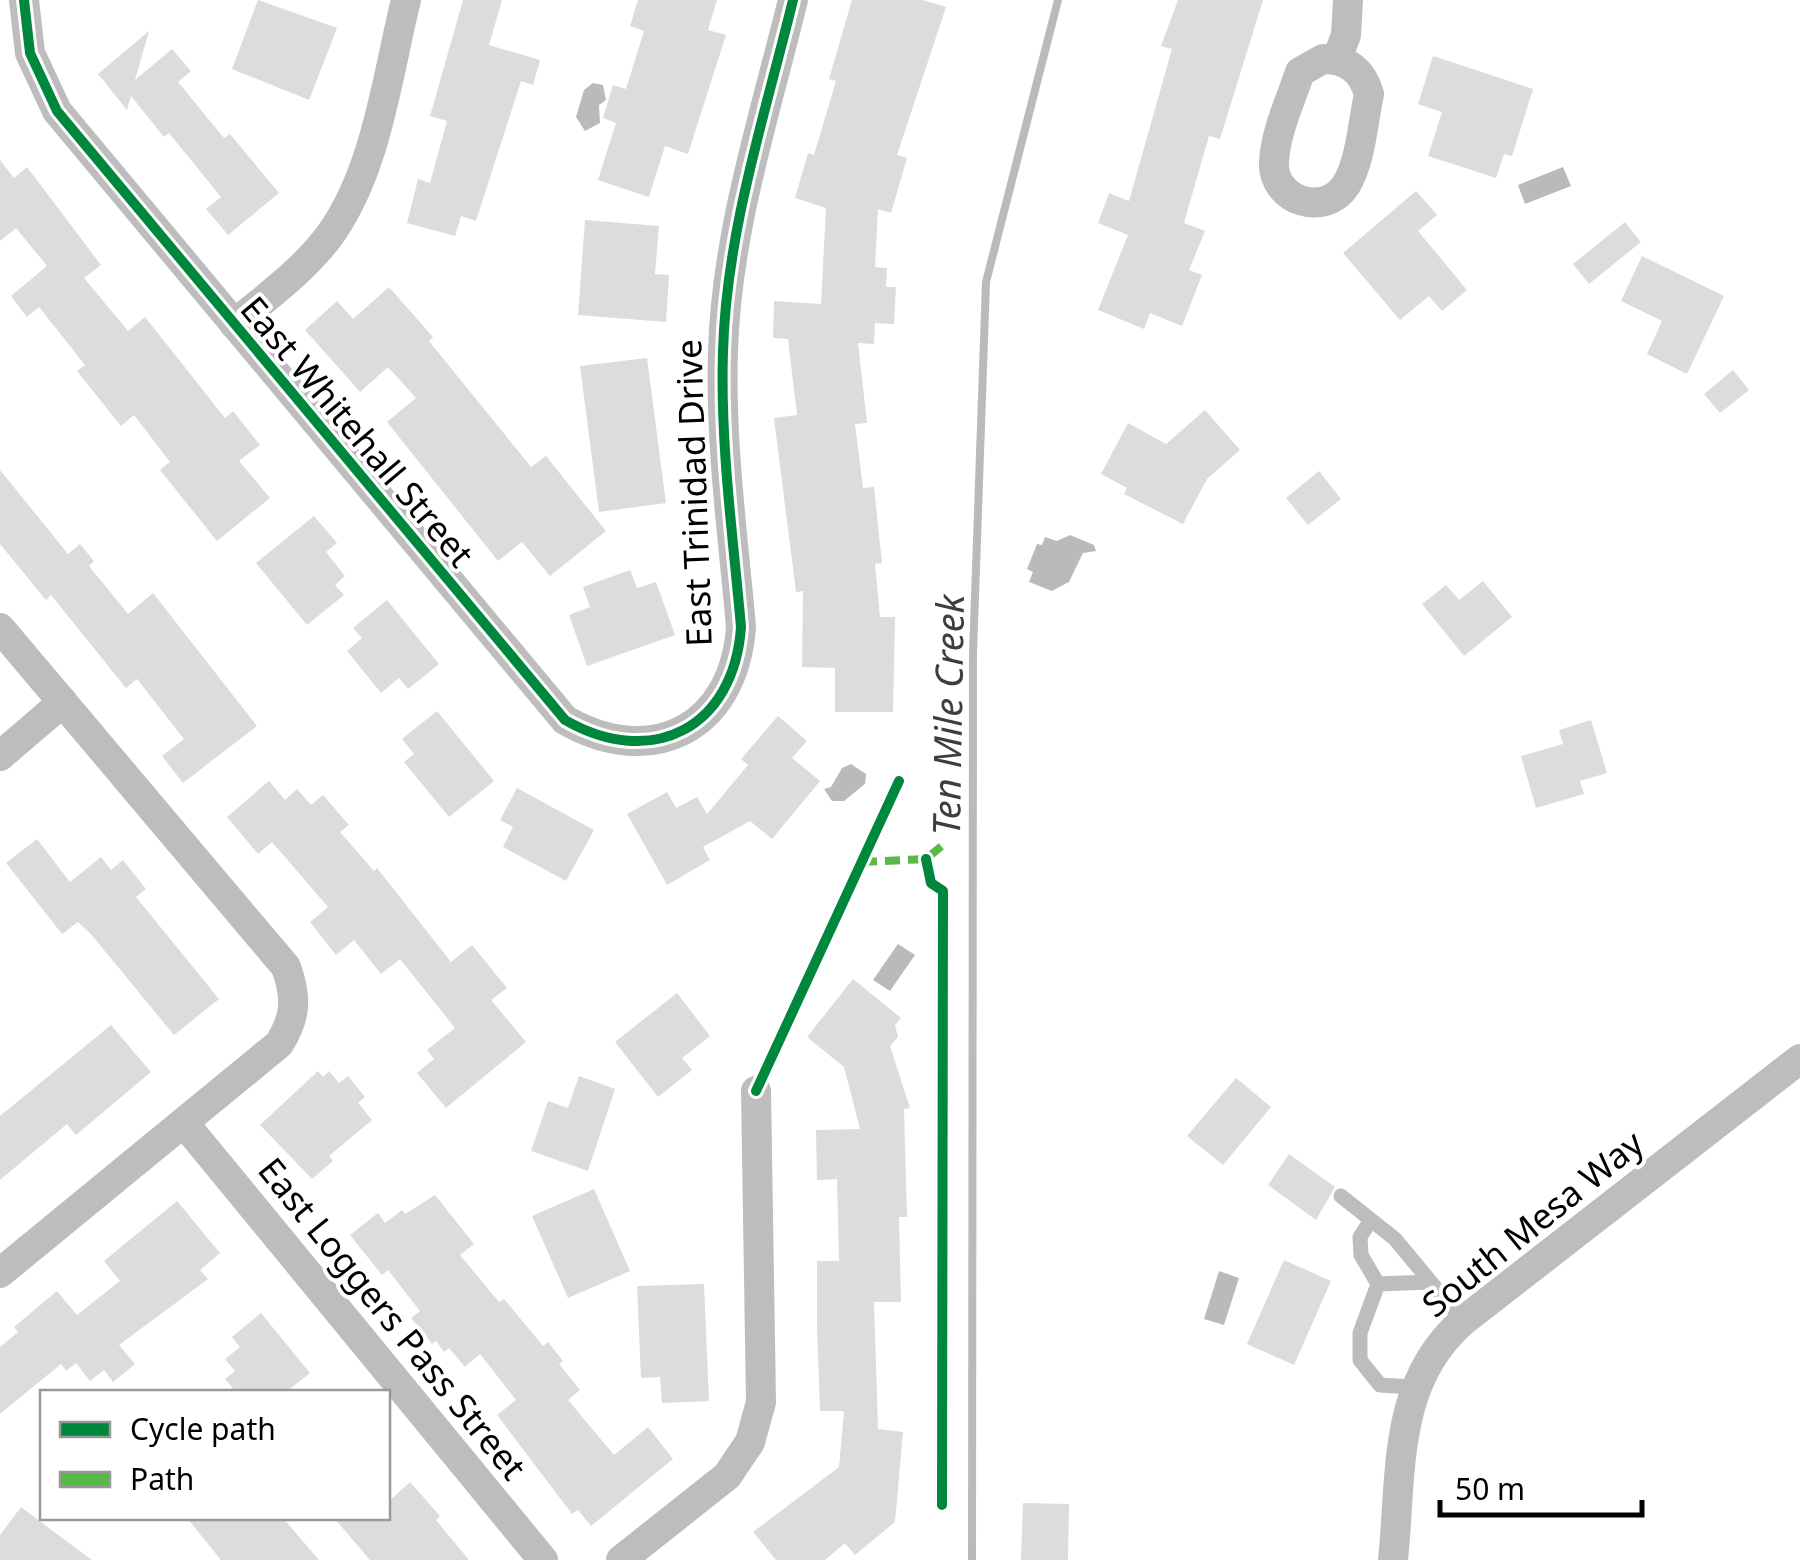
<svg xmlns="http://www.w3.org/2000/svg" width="1800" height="1560" font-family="'Noto Sans',sans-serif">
<rect width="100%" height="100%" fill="#fff"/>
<!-- water -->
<path fill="#bababa" d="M593,83l10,2 3,15 -7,5 1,18 -15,8 -9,-14 8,-27z
M1563,167l8,19 -46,18 -7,-19z
M1070,535l24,10 2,6 -13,2 -14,29 -17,9 -23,-9 4,-10 -6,-3 10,-25 5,1 3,-8 12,4z
M851,764l15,10 -1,10 -21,17h-12l-8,-12 7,-2 11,-19z
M898,944l17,11 -25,36 -17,-11z
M1219,1271l20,7 -15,47 -20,-6z"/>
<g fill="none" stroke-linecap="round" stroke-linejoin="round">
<!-- stream -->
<path stroke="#bababa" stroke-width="8" d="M972,1560l1,-906 13,-372 72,-282"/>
</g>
<!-- building -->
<path fill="#dcdcdc" d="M258,0l79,28 -28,72 -77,-31z
M463,0h39l-13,45 51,15 -7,25 -12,-4 -45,140 -15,-5 -6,20 -48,-13 11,-44 12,4 17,-62 -17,-5z
M638,0h79l-9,30 18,5 -38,119 -23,-8 -16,51 -51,-17 18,-57 -13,-5 10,-33 13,4 18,-58 -14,-5z
M852,0h71l23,7 -49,148 10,3 -16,55 -13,-4 -3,58 12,1 -1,19h10l-2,37 -19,-1 -1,21 -16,-1 9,80 -12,1 8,64 11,-1 8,76 -7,1 5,53h15l-2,95h-58v-44l-33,-1 1,-76 -7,1 -22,-174 23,-3 -9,-76 -15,-1 1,-37 47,3 5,-96 -31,-10 13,-45 6,2 22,-74 -7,-2z
M1178,0h85l-43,139 -11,-3 -25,87 21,8 -16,39 13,5 -20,51 -32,-13 -6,16 -46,-19 30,-75 -30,-12 11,-30 20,8 43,-152 -11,-3z
M149,31l-14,49 37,-31 19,22 -13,11 46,56 6,-4 49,59 -51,42 -22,-26 15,-12 -52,-64 -5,4 -33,-41 -4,14 -29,-36z
M1433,56l100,33 -21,67 -8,-2 -8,24 -68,-22 14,-44 -24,-8z
M0,160l14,18 13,-11 74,98 -17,13 44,53 17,-14 80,101 8,-7 27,34 -21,16 31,37 -53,43 -57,-71 10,-8 -36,-47 -13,11 -44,-55 8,-6 -46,-58 -12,10 -16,-21 36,-30 -31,-38 -16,13z
M1416,191l21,24 -19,16 49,59 -25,21 -13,-15 -29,24 -57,-67z
M585,220l74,6 -4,48 14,1 -3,47 -88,-7z
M1625,222l16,20 -52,42 -16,-20z
M1642,256l82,40 -37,78 -40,-20 15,-33 -41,-20z
M389,287l44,50 -4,4 102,126 15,-11 60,75 -56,45 -28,-34 -24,19 -111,-139 29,-24 -28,-31 -28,25 -55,-62 32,-29 16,18z
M647,358l19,145 -67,9 -19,-146z
M1733,370l16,20 -29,23 -16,-19z
M1205,410l35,40 -33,29 -24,45 -59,-30 3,-6 -26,-14 27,-51 38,21z
M0,470l68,84 12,-10 14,17 -5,5 39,48 25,-21 104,133 -74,57 -21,-27 22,-17 -47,-60 -11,9 -75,-93 -5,5 -46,-56z
M1319,471l22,28 -33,26 -22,-27z
M314,516l23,27 -11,9 19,24 -10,9 9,10 -37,30 -51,-62z
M630,570l7,18 19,-6 19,53 -88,31 -18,-51 21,-8 -7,-20z
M1483,581l29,36 -48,39 -42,-52 24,-19 13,15z
M387,600l52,64 -31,25 -9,-11 -18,15 -34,-42 15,-13 -9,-10z
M437,711l57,70 -45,36 -45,-55 10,-8 -12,-15z
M778,716l29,25 -15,17 28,23 -48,58 -22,-18 -47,26 7,13 -43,25 -40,-71 40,-22 9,16 21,-11 10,17 41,-49 -7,-6z
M1591,720l16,53 -27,8 4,13 -48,14 -15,-52 42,-12 -4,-14z
M269,781l16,19 12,-11 14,16 12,-10 26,30 -9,7 34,39 3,-3 74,94 21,-17 35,43 -16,12 35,42 -80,66 -29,-35 17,-14 -7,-9 28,-22 -55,-69 -19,15 -27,-34 -18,15 -26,-33 18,-15 -56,-65 -14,12 -31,-37z
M517,788l77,42 -28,51 -63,-34 10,-20 -13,-7z
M37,839l33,43 31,-25 10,13 12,-10 23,29 -10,8 83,102 -45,36 -84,-102 -12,-11 -16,12 -56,-71z
M853,979l48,39 -6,7 3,12 -8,9 20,62 -6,1 3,108h-8l2,85h-27l4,127 25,3 -8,90 -40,33 -10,-12 -20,17h-49l-23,-28 86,-65 5,-56h-24l-3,-85v-65h22l-2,-82 -20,1 -1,-50 44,-1 -16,-62 -37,-30z
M677,993l33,43 -28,22 10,12 -34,27 -43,-55z
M111,1025l40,47 -75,63 -9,-11 -67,56v-64z
M318,1071l5,6 6,-6 10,12 9,-7 17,21 -7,6 14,17 -43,36 4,5 -21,18 -52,-54z
M579,1076l36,13 -27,82 -57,-20 17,-50 20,7z
M1236,1078l35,29 -48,58 -36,-29z
M1289,1154l46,33 -19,33 -48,-35z
M594,1189l36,82 -62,27 -36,-82z
M435,1195l39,49 -14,11 39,47 5,-3 39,47 5,-4 15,19 -4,3 21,26 -12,10 46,55 34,-28 25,32 -82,67 -13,-16 -6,4 -75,-99 19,-15 -36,-46 -15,13 -16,-19 -5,4 -8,-11 -4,3 -21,-26 9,-7 -32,-41 -6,5 -32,-40 28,-22 7,10 17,-13 3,4z
M177,1201l43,52 -20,17 8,9 -89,66 16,19 -22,18 -9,-12 -14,11 -14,-18 -10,8 -5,-7 -61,50v-67l18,-15 -4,-5 43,-36 20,24 43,-34 -16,-20z
M1284,1260l47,21 -37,84 -47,-21z
M704,1284l5,117 -47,2 -2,-26 -19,1 -4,-92z
M261,1313l49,60 -24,19h-50l-11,-13 10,-8 -10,-12 15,-12 -8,-10z
M410,1482l30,34 -4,4 33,40h-99l-36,-42h54v-16z
M1023,1503l46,1 -1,56h-47z
M21,1507l52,39 19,14h-92v-25z
M187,1518h96l36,42h-98z"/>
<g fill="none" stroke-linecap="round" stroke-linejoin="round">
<!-- lane -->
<path stroke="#bdbdbd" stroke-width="15" d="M1341,1196l54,43 68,82
M1371,1220l-11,17 1,18 17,29 -18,49v27l20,25 33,2
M1378,1284l52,-2"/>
<!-- street -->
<path stroke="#bdbdbd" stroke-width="30" d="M24,0l6,53 27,58 508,609c87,50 169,8 176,-93 -8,-91 -21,-184 -18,-275 3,-119 42,-237 70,-352
M1323,59c24,0 39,11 46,35 -6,27 -8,67 -23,91 -21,33 -74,16 -72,-23 1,-29 17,-63 26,-90z
M1337,59l9,-24 2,-35
M234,324c33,-27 70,-54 96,-89 47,-66 57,-158 76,-235
M0,628l286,339c11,31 10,50 -7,77l-279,229
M0,756l63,-54
M184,1123l359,437
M621,1560l106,-84 23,-34 11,-40 -5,-311
M1393,1560c9,-87 -1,-177 70,-239l337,-262"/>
<!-- quiet -->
<path stroke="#58b947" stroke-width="8" stroke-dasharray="15 8" stroke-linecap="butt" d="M862,862l64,-3 18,-15"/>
<!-- cycleway casing -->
<g stroke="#fff" stroke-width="16">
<path id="cycleway" d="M24,0l6,53 27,58 508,609c87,50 169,8 176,-93 -8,-91 -21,-184 -18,-275 3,-119 42,-237 70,-352
M926,859l5,24 12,8 -1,614
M756,1091l143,-310"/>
</g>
<!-- cycleway -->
<use href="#cycleway" stroke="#00873e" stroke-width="10"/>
</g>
<g text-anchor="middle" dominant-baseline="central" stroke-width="8" stroke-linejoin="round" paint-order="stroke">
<!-- street labels -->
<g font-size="35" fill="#000" stroke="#fff">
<text transform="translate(358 431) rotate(50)">East Whitehall Street</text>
<text transform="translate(693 493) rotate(-92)">East Trinidad Drive</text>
<text transform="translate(1532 1223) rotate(-39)">South Mesa Way</text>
<text transform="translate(393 1318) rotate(51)">East Loggers Pass Street</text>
</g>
<!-- water labels -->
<g font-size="38" font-style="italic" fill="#3e3e3e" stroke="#fff">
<text transform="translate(947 715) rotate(-89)">Ten Mile Creek</text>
</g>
</g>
<!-- legend -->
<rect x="40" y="1390" width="350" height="130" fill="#ffffff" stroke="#999999" stroke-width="2.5"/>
<rect x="60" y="1422" width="50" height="15" fill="#00873e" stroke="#999999" stroke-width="2.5"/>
<text x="130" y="1440" font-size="30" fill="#000000">Cycle path</text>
<rect x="60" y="1472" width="50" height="15" fill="#58b947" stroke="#999999" stroke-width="2.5"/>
<text x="130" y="1490" font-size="30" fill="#000000">Path</text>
<!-- scale -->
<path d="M1440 1500v15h202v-15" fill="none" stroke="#000000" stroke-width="5"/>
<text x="1455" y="1500" font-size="30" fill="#000000" stroke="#ffffff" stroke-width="8" paint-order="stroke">50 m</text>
</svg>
